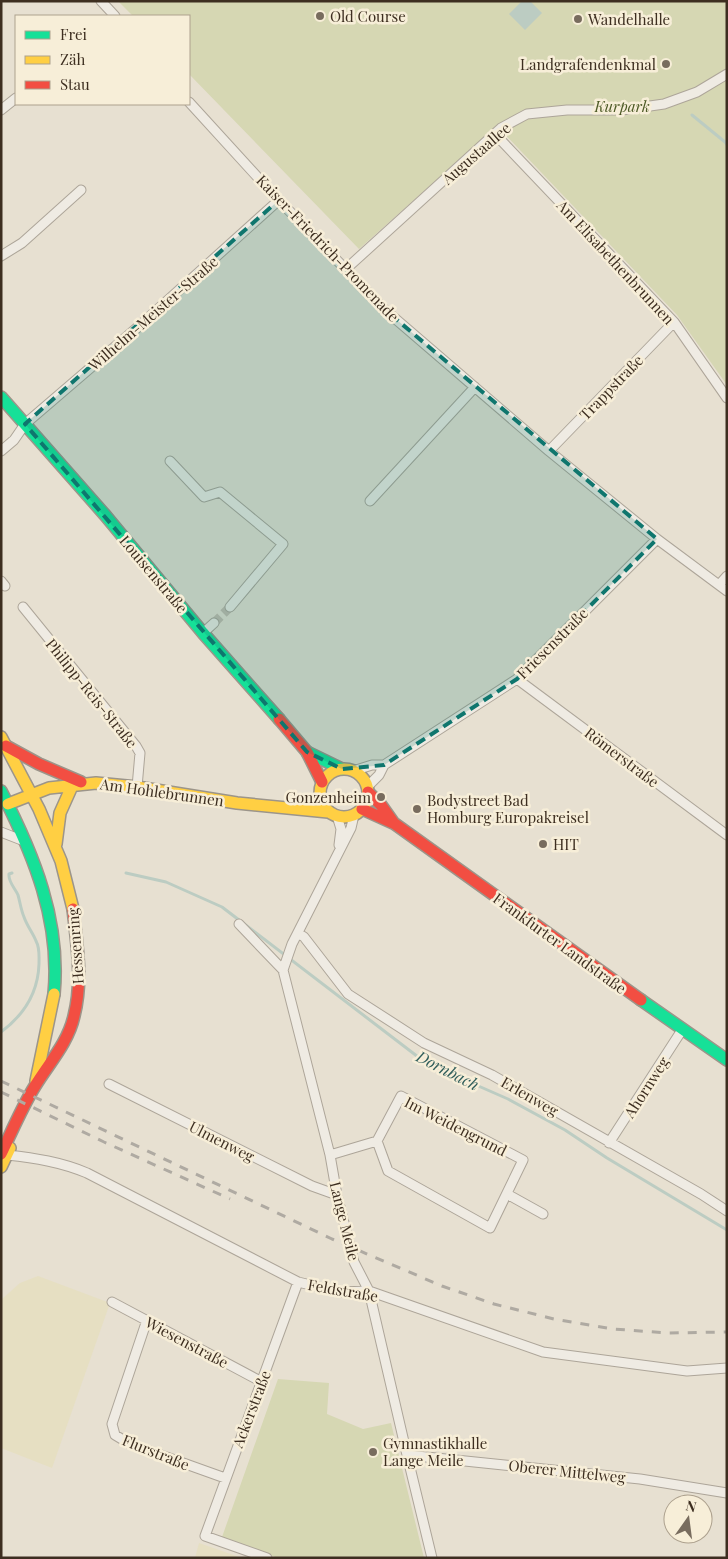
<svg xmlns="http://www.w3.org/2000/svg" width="728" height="1559" font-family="'Playfair Display',serif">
<rect width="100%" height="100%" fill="#e7e0d1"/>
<!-- farmland -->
<path fill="#e6dfc2" d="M38,1276l72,27 -58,165 -51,-20v-148l19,-17z
M199,1543l43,15h-47z"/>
<!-- green -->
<path fill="#d6d7b3" d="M118,1h609v384l-50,-70 -180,-189 -138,123 -170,-175v-58h-56z
M278,1379l51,4 -2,31 36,15 28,-6 33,135h-146l-56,-21z"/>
<!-- water -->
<path fill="#bcccc2" d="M522,1h8l12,12 -17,17 -16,-16z"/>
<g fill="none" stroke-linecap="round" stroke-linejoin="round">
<!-- stream -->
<path stroke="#bcccc2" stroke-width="3" d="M692,115l33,27 2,3
M126,873l40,9 56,25 204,156 82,36 57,31 42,28 120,72
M1,1032c23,-17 37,-39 38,-68 0,-8 1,-16 -3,-23 -3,-8 -9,-15 -12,-24 -3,-7 -4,-15 -6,-22 -3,-7 -10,-13 -9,-21l3,-1"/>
<!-- street-tunnel -->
<path stroke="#c5bcae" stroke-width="9" stroke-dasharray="9 4.5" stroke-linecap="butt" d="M214,623l16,-16"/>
<!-- street casing -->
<g stroke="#ada599" stroke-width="11">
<path id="street" d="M101,1l14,15
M189,102l83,91 112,116 165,142 108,88 70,52
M1,110l15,-12
M495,134l179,188 53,76
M1,256l21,-13 59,-53
M346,269l155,-141 26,-14 40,-4h55l42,-6 33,-12 30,-18
M1,451l13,-11 11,-16 113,-97 141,-127
M549,451l125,-129
M170,461l34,36 16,-5 63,52 -53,63
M370,501l105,-114
M1,581l4,5
M719,585l8,-9
M23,607l113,139 4,7 -3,34
M203,633l11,-10
M517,679l210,156
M353,771l19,-6h12l133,-86 140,-140
M367,787l12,-12 5,-10
M354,815l-3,13 -59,116 -9,26 47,185 7,40 17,67 15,29 38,164 25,103
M337,816l4,13 -2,16
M1,832l23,9
M239,924l44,46
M298,933l6,4 44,57 76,49 68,32 209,119 26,17
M109,1084l203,102 25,9
M609,1143l73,-113
M7,1155c28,3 54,7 80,18l211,109 42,10 29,-1 174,61 144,19 40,-3
M330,1155l47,-14 24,-45 122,64 -33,68 -102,-57 -11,-30
M507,1194l36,20
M112,1302l150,80
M147,1320l-35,104 3,11 15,9 95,34
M407,1455l233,24 87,14
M267,1558l-62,-22 93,-254"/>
</g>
<!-- fast casing -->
<g stroke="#9c958a" stroke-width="14">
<path id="fast" d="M1,397l104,118 98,118 76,86
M307,752l35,17
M1,791c33,64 60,130 53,203
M641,1000l86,60"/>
</g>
<!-- slow casing -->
<g stroke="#9c958a" stroke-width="14">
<path id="slow" d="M1,737l38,72 22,52 12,48
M320 793a24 24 0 1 1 48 0a24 24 0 1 1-48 0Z
M8,804l41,-16 47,-5 41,4 100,16 91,9
M56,844l4,-31 13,-29
M36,1081l18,-87
M1,1167l9,-19"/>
</g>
<!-- jam casing -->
<g stroke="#9c958a" stroke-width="14">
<path id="jam" d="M279,719l28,33 15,30
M6,746l33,18 42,18
M368,792l13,13 12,17
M362,809l33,15 246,176
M1,1154c11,-23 21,-47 34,-68 14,-23 33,-43 39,-70 9,-35 3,-71 -1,-107"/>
</g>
<!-- street -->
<use href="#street" stroke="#efebe3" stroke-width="9"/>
<!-- fast -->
<use href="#fast" stroke="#16e098" stroke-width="11"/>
<!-- slow -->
<use href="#slow" stroke="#ffcf43" stroke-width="11"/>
<!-- jam -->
<use href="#jam" stroke="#f24e42" stroke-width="11"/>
<!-- rail -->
<path stroke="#afaaa2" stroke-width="3" stroke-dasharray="9 9" stroke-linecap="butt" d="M1,1081l331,158 110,47 52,18 60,15 59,10 55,4 59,-1
M1,1092l103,50 126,57"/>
</g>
<!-- marked area -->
<path fill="#0f766e" fill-opacity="0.2" stroke="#0f766e" stroke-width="4" stroke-dasharray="10 6" stroke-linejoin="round" d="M279,200l105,109 273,230 -140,140 -133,86 -42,4 -35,-17 -282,-328z"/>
<!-- markers -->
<g fill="#786c5e" stroke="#f7eed8" stroke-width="2">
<circle cx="320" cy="16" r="5"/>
<circle cx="578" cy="19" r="5"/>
<circle cx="666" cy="64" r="5"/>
<circle cx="381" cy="797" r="5"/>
<circle cx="417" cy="809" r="5"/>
<circle cx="543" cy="844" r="5"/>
<circle cx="373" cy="1452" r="5"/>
</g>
<g text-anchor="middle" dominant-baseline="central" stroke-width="5" stroke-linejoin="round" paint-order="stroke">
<!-- poi labels -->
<g font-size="15" fill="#3d2e20" stroke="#f7eed8" text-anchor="start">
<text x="330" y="16">Old Course</text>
<text x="588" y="19">Wandelhalle</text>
<text x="656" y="64" text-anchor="end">Landgrafendenkmal</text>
<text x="371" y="797" text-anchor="end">Gonzenheim</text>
<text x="427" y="800">Bodystreet Bad<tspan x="427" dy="17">Homburg Europakreisel</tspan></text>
<text x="553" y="844">HIT</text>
<text x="383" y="1443">Gymnastikhalle<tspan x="383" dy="17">Lange Meile</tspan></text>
</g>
<!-- park labels -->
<g font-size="15" font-style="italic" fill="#4d5a26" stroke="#f7eed8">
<text x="622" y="106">Kurpark</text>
</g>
<!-- street labels -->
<g font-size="15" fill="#3d2e20" stroke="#f7eed8">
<text transform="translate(476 153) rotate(-41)">Augustaallee</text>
<text transform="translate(328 248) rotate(46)">Kaiser-Friedrich-Promenade</text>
<text transform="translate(616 262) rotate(47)">Am Elisabethenbrunnen</text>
<text transform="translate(153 313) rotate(-41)">Wilhelm-Meister-Straße</text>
<text transform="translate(611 387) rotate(-46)">Trappstraße</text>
<text transform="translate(154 574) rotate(50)">Louisenstraße</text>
<text transform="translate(552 643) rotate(-45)">Friesenstraße</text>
<text transform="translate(92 693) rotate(51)">Philipp-Reis-Straße</text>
<text transform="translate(622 757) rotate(37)">Römerstraße</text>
<text transform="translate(162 792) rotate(8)">Am Hohlebrunnen</text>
<text transform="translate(560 943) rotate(36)">Frankfurter Landstraße</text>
<text transform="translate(75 946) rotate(-94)">Hessenring</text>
<text transform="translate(646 1087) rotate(-57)">Ahornweg</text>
<text transform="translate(530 1096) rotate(30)">Erlenweg</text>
<text transform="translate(456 1126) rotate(27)">Im Weidengrund</text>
<text transform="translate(222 1141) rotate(27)">Ulmenweg</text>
<text transform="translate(345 1221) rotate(76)">Lange Meile</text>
<text transform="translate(343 1290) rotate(10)">Feldstraße</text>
<text transform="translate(187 1342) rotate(28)">Wiesenstraße</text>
<text transform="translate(251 1409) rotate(-69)">Ackerstraße</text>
<text transform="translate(156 1452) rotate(22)">Flurstraße</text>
<text transform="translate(567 1471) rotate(6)">Oberer Mittelweg</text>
</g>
<!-- water labels -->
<g font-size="16" font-style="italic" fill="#2f5d5a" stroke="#f7eed8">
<text transform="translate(448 1070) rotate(27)">Dornbach</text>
</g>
</g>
<!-- border -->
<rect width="728" height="1559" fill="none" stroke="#3d2e20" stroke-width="5"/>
<!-- legend -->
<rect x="15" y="15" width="175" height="90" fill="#f7eed8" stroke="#ada18e"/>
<rect x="25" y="31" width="25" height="8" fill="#16e098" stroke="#ada18e"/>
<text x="60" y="40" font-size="15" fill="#3d2e20">Frei</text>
<rect x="25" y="56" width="25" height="8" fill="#ffcf43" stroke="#ada18e"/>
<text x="60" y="65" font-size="15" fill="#3d2e20">Zäh</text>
<rect x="25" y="81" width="25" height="8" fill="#f24e42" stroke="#ada18e"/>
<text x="60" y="90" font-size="15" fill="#3d2e20">Stau</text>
<!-- north arrow -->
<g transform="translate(688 1519) rotate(14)"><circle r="24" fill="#f7eed8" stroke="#ada18e"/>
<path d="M0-4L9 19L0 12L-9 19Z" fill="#786c5e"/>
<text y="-8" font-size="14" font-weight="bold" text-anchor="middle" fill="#3d2e20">N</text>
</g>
</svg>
